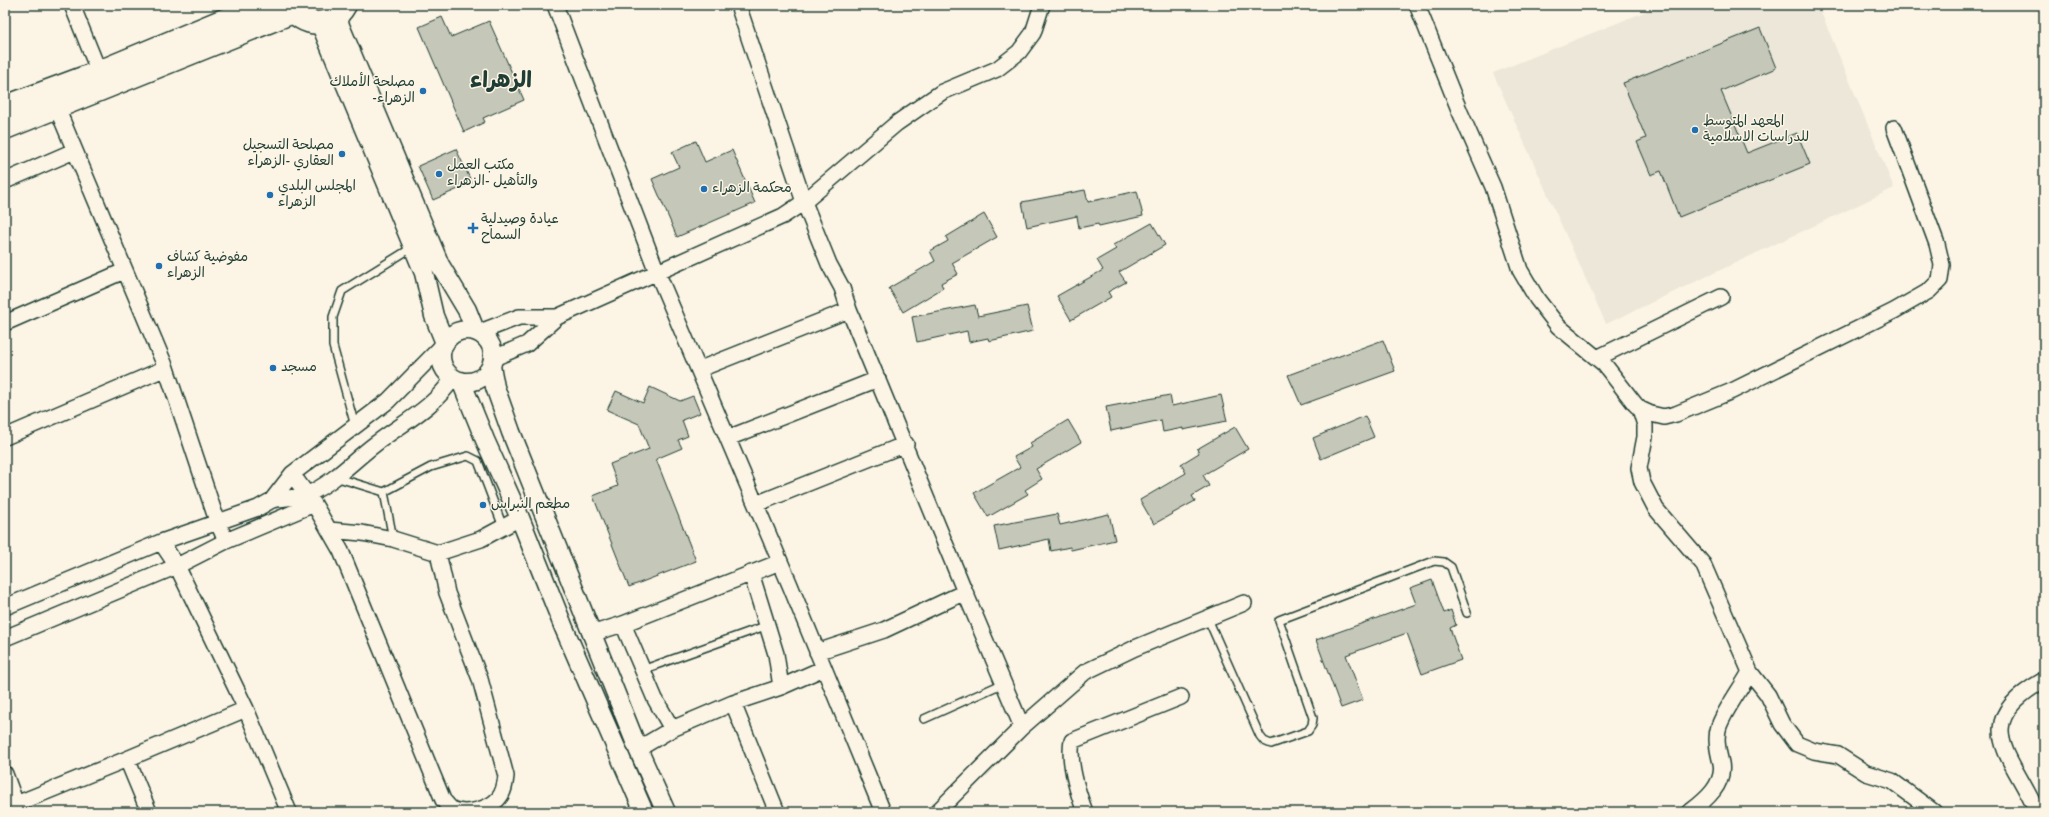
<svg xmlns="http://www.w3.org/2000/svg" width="2049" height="817" font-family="Dekko,'Playpen Sans Arabic',sans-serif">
<rect width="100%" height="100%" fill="#fcf5e5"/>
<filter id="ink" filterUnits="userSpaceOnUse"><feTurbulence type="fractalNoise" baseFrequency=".025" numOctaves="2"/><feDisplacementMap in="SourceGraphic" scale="8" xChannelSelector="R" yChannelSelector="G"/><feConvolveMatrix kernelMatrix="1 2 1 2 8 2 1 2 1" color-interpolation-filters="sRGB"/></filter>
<g filter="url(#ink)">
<!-- built -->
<path fill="#ece7d8" d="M1662,5h156l76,183 -288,136 -113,-251z"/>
<!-- building -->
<path fill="#c5c7b9" stroke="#1f3d34" d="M442,17l9,20 38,-16 35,79 -41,18 2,4 -21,10 -45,-105z
M1760,28l16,40 -55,23 26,62 50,-20 13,31 -131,53 -18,-46 -10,4 -14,-33 9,-4 -23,-55z
M696,141l9,21 27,-12 23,53 -78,34 -25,-58 27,-12 -7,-15z
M456,149l16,34 -39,17 -15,-34z
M1085,190l3,12 49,-11 6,25 -44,10 -1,-2 -19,4 -2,-12 -50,11 -5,-25z
M984,214l13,23 -45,26 6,11 -17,9 2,5 -40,24 -14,-24 46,-27 -5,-10 18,-10 -2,-4z
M1152,223l13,22 -46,27 7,10 -18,10 3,5 -40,23 -14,-24 46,-26 -6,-10 19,-11 -3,-4z
M975,305l3,11 49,-10 6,25 -44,10 -1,-3 -19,4 -2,-11 -50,11 -5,-25z
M1383,340l12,31 -94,34 -13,-30z
M650,387l30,14 13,-5 7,17 -18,7 6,16 -10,4 4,8 -26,11 40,102 -67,26 -36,-91 25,-10 -8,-22 39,-15 -10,-25 -32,-14 9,-19 27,12z
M1170,395l2,11 49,-11 6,26 -44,9v-2l-20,4 -2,-12 -50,11 -5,-24z
M1365,416l9,21 -53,22 -8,-21z
M1068,420l13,22 -45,27 6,10 -17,11 3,4 -40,23 -14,-24 46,-26 -6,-10 18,-10 -2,-4z
M1235,427l13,22 -45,26 6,11 -17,10 3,5 -41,23 -14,-24 46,-27 -5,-9 18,-11 -2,-4z
M1057,514l3,11 49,-11 6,26 -44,10 -1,-3 -19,4 -2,-12 -50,11 -5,-24z
M1432,580l12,33 7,-3 5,15 -6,3 11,32 -39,14 -15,-41 -61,22 17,45 -22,8 -25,-68 100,-36 -6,-16z"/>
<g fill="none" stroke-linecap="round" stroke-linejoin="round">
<!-- service casing -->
<g stroke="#1f3d34" stroke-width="10">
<path id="service" d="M355,426l-22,-80v-29l9,-26 71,-44
M335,477l49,15 47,-25 37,-11 10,5 25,66
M384,492l9,47
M1208,619l52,117 4,5 7,3 37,-13 4,-6 1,-7 -34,-98 155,-59 10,1 7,5 16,46
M642,670l126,-45
M924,719l80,-36"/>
</g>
<!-- minor casing -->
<g stroke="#1f3d34" stroke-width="18">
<path id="minor" d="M72,5l27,67
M555,5l102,267 133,313 93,227
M1417,5l43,107 33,75 27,83 17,29 21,27 46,38 31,40 5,5 11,5 13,3 12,-3 56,-23 162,-80 35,-20 11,-11 2,-15 -5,-21 -43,-116
M57,108l109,260 51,153 9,20
M5,181l69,-30
M849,310l116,282
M5,323l119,-52
M480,332l39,-15h38
M494,358l33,-14 30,-27 226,-101 21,-14 93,-79 23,-16 22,-15 55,-23 22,-17 14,-19 9,-28
M1597,358l124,-61
M700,369l149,-59 -7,-22 -13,-24 -25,-62 -66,-197
M1640,409l5,16v12l-6,31 3,14 14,27 47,55 47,108c-10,18 -24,36 -31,54 -4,12 -1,25 2,37 4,21 -15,37 -31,49
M5,437l161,-69
M728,438l150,-59
M292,474l22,30 27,47 102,249c3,3 7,9 11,10 13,5 35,-1 44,-11 6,-6 7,-15 8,-23l-26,-97 -33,-86 -9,-40
M272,500c11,-2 26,-2 36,-6 25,-11 45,-33 66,-49 28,-22 60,-37 79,-67
M756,504l150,-60
M329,530l33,3 31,6 45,14 43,-14 39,-21
M161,542l16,24 69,143 43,103
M5,607l156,-65 97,-34 14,-8 20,-26 96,-73 53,-54
M623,624l32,75 17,30 61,-26 48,-16 -5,-33 -25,-81
M591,634l32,-10 157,-62
M5,638l172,-72 49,-25 88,-37
M817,652l67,-22 81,-38 57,135
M1750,672l18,23 14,29 15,20 17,7 24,4 28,18 26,8 42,31
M781,687l43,-19
M733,703l44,109
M638,749l34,-20
M127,759l119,-50
M5,774l14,38
M16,804l111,-45 22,53
M937,812l85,-85 63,-55 50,-24 109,-45
M1085,812c-7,-19 -17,-51 -13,-71l109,-44
M2037,812c-25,-58 -70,-88 7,-132"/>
</g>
<!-- tertiary casing -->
<g stroke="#1f3d34" stroke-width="21">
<path id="tertiary" d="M336,16l104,249 27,45 8,20
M320,23l104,250 10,43 11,27
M441 356a26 26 0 1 1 52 0a26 26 0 1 1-52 0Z
M491,366l4,21 16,45 127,317 28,63
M461,381l24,59 35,78 44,110 80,184"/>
</g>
<!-- primary casing -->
<g stroke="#1f3d34" stroke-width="25">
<path id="primary" d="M289,5c13,23 43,24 56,0
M5,107l94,-35 161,-67
M5,128l288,-116"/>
</g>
<!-- service -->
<use href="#service" stroke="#fcf5e5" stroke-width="7"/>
<!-- minor -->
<use href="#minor" stroke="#fcf5e5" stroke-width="15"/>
<!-- tertiary -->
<use href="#tertiary" stroke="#fcf5e5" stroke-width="18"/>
<!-- primary -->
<use href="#primary" stroke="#fcf5e5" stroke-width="22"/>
</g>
</g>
<!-- markers -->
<g fill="#1f6fb2" stroke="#fcf5e5" stroke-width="1.5">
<circle cx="423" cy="91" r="4"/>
<circle cx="1695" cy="130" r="4"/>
<circle cx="342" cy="154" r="4"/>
<circle cx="439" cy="174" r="4"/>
<circle cx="704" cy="189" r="4"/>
<circle cx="270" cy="195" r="4"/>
<path d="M471 222h4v4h4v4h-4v4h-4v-4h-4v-4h4z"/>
<circle cx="159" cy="266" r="4"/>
<circle cx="273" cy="368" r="4"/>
<circle cx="483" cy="505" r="4"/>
</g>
<g text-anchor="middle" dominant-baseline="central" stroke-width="3" stroke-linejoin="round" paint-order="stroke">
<!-- poi labels -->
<g font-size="14" fill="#1f3d34" stroke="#fcf5e5" text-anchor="start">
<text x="415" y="83" text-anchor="end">مصلحة الأملاك<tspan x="415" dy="16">-الزهراء</tspan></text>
<text x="1703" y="122">المعهد المتوسط<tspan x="1703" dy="16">للدراسات الاسلامية</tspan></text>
<text x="334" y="146" text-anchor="end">مصلحة التسجيل<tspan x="334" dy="16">العقاري -الزهراء</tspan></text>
<text x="447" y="166">مكتب العمل<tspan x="447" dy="16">والتأهيل -الزهراء</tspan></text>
<text x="278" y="187">المجلس البلدي<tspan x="278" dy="16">الزهراء</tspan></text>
<text x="712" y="189">محكمة الزهراء</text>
<text x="481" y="220">عيادة وصيدلية<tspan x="481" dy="16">السماح</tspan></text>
<text x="167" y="258">مفوضية كشاف<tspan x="167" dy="16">الزهراء</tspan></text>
<text x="281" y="368">مسجد</text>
<text x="491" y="505">مطعم النبراس</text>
</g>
<!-- town labels -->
<g font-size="22" font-weight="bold" fill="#1f3d34" stroke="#fcf5e5">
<text x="501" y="82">الزهراء</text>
</g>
</g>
<!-- margin -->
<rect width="2049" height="817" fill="none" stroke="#fcf5e5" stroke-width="20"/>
<rect x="10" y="10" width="2029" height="797" fill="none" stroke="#1f3d34" stroke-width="1.5" filter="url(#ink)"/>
</svg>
